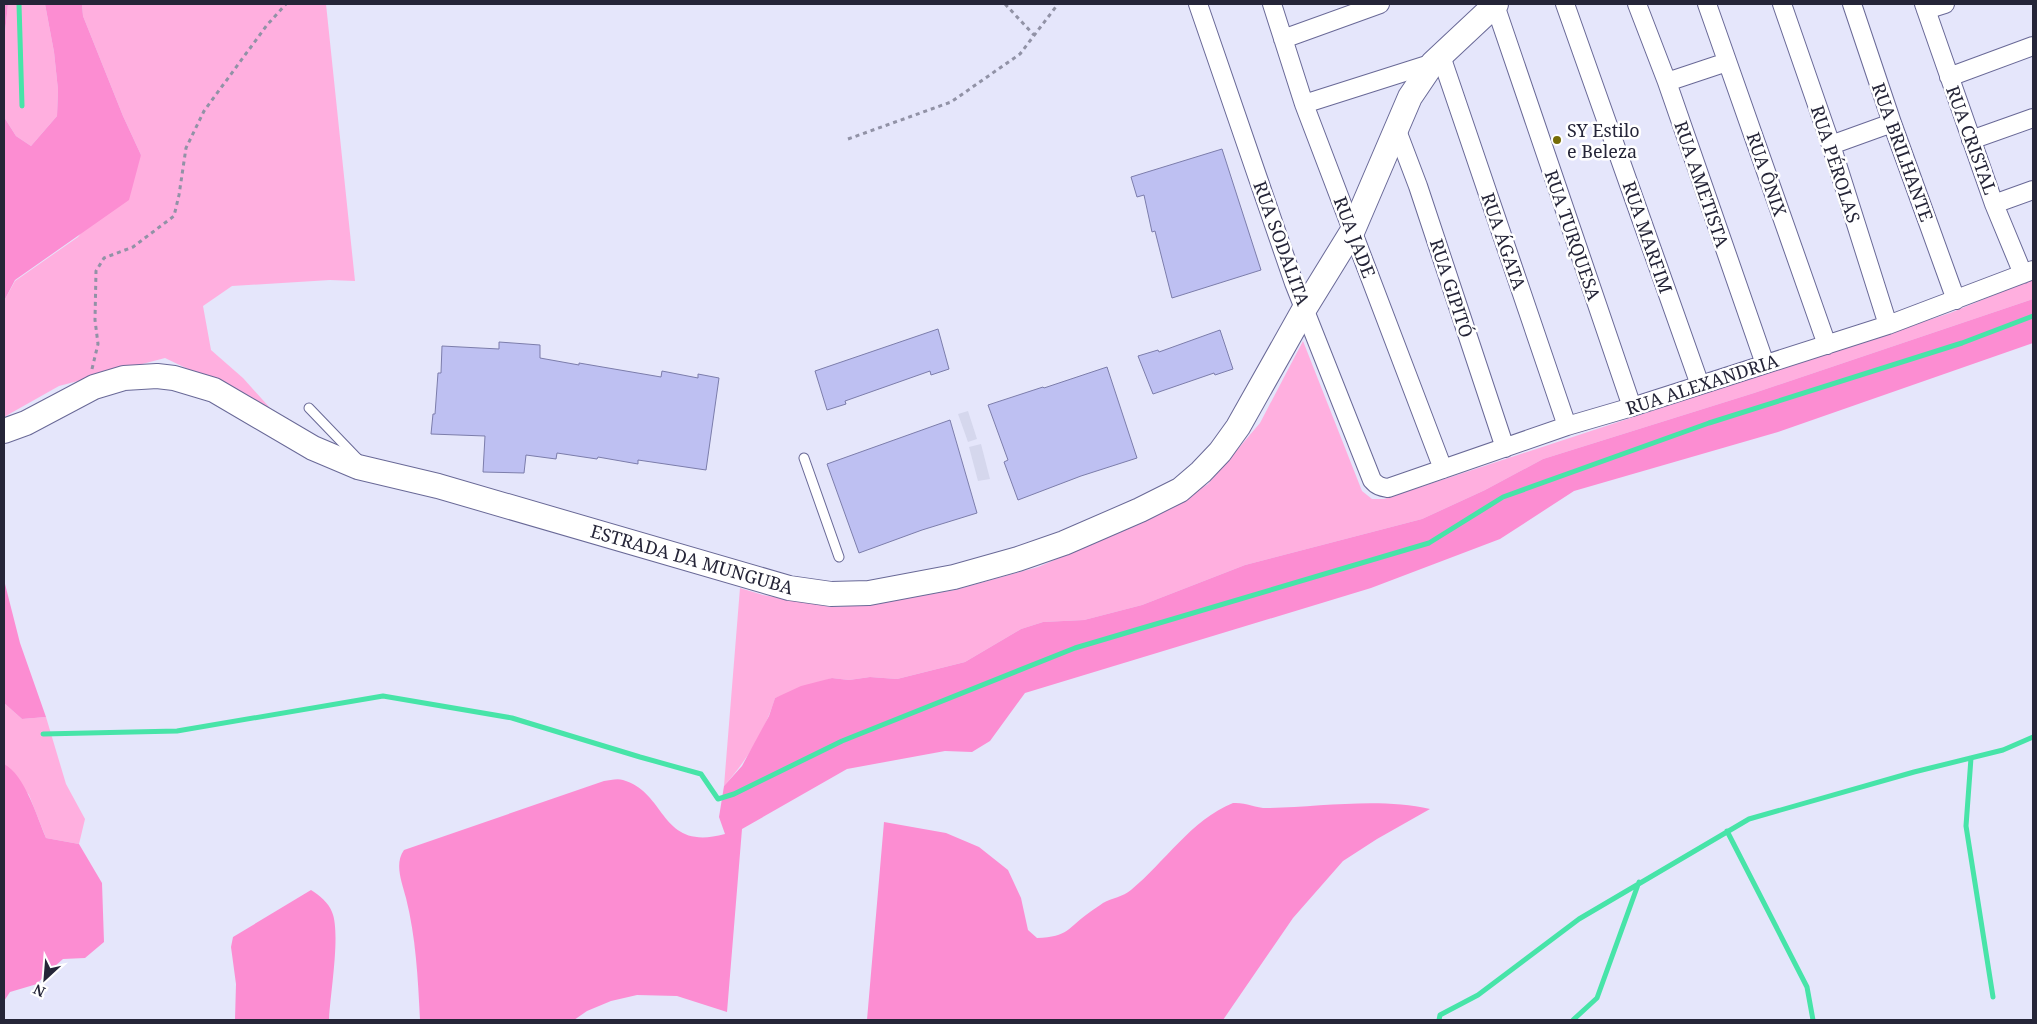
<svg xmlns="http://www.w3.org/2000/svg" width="2037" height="1024" font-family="'Noto Serif',serif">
<rect width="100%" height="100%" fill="#e5e6fb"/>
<!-- built -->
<path fill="#d5d7ed" d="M968,411l9,28 -9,3 -10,-28z
M981,444l9,35 -12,2 -9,-34z"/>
<!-- green -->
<path fill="#ffafdf" d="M8,4h37l9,48 4,38 -1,26 -26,30 -15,-10 -12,-19v-75z
M82,4h244l29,277 -25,-1 -98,6 -29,20 8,44 32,28 28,31 -106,-51 -106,28 -55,31v-116l11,-20 63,-44 63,-82 -18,-39 -40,-100z
M2033,279v20l-279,94 -211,66 -58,31 -63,29 -177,46 -103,40 -58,15 -41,2 -22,7 -56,33 -68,17 -27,-2 -21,3 -17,-2 -57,20c-10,33 -28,62 -51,88l16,-198 23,7 68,12 37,-2 87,-15 83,-23 106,-45 64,-38 52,-61 43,-82 59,150 10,8h12l566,-186z
M4,703l18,16 24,-2 20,67 19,35 -6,25 -33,-6 -17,-43 -25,-31z"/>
<!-- forest -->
<path fill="#fc8dd2" d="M4,4h4l-4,38z
M45,4h37l1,12 40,100 18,39 -12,45 -114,80 -11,21v-184l12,19 15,10 26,-30 1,-26 -4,-38z
M2033,299v44l-255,89 -204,59 -74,48 -129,49 -346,105 -35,48 -18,11 -27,-1 -98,18 -105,60 -15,183 -50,-16 -40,-1 -26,6 -24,10 -13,9h-154c-2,-41 -4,-82 -14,-122 -4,-16 -12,-34 -2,-48l200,-69c6,-1 14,-3 19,-1 45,13 36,72 102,54l-6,-17 5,-31 18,-20 7,-13 20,-37 6,-18 26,-12 31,-8 17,2 21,-3 27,2 68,-17 56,-33 22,-7 41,-2 58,-15 103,-40 177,-46 63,-29 58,-31 211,-66z
M4,580l16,63 26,74 -24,2 -18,-16z
M4,764c21,11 33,53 42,74l33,6 23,39 2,59 -19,16 -22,1 -17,15 -9,10 -27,8 -6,9z
M1233,803c12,-1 22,5 34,5 52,-1 112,-11 163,1l-53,30 -34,22 -50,57 -70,102h-356l17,-198 62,11 33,14 29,23 13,28 7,32 9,8c32,-1 30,-10 53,-26 4,-3 9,-6 13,-9 9,-5 20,-6 28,-13 34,-28 60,-70 102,-87z
M311,890c8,5 18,13 21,22 9,21 -2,83 -3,108h-94l1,-36 -5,-37 2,-10z"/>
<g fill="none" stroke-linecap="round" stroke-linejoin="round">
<!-- stream -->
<path stroke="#47e4a8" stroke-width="5" d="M19,4l3,102
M43,734l134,-3 206,-35 129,22 128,39 61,17 17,25 16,-5 108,-53 233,-93 354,-105 74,-46 206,-74 253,-80 71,-27
M1971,758l-5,68 27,171
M1727,831l80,156 6,33
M1439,1020l1,-5 38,-20 101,-76 170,-100 165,-47 89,-22 30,-13
M1573,1020l24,-22 42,-116"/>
</g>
<!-- building -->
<path fill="#bec0f2" stroke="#7c7dab" d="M1222,149l39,121 -89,28 -17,-67 -3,1 -8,-37 -7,2 -6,-20z
M938,329l11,40 -18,6 -1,-4 -85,30 1,3 -19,6 -12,-39z
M1220,330l13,39 -18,6 -1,-2 -61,21 -15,-38 20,-6 1,2z
M499,342l41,3v13l39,7v-2l82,14 1,-6 36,7v-4l21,4 -13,92 -68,-10v4l-40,-7 -1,2 -40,-6 -1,6 -30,-4 -2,18 -41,-1 2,-36 -54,-2 2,-20h2l3,-41h3l1,-27 57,3z
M1107,367l30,91 -56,18 -63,24 -14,-38 4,-2 -20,-55 55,-18 1,1z
M950,420l27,93 -55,17 -63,23 -32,-89z"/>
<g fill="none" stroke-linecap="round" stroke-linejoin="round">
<!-- lane casing -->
<g stroke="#696997" stroke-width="11">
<path id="lane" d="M309,408l49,51
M804,458l35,99"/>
</g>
<!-- street casing -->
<g stroke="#696997" stroke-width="20">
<path id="street" d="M1198,4l96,279 78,197c5,6 9,7 16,8l179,-62 65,-19 256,-82 145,-55
M1272,4l32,100 139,365
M1565,4l135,381
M1637,4l30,78 98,282
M1707,4l120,341
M1782,4l49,141 57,180
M1852,4l40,119 64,177
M1924,4l70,200 29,70
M1495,5l137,402
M1926,10l19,-6
M1283,39l97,-35
M1441,56l126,370
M1949,77l84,-31
M1667,82l60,-20
M1304,104l129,-41
M1396,128l22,58 87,262
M1971,140l62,-22
M1831,145l61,-22
M1994,204l39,-14"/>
</g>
<!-- secondary casing -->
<g stroke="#696997" stroke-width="26">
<path id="secondary" d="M4,431l22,-8 68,-36 30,-9 33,-2 17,2 40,12 99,58 45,19 80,19 351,102 42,6 38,-1 85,-16 64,-18 46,-16 76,-33 40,-20 21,-18 19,-20 18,-25 67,-119 48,-78 57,-133 23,-34 63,-59"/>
</g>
<!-- path -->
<path stroke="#9192a6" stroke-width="3" stroke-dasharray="4 4" stroke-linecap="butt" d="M1005,4l29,31
M848,139l103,-37 69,-48 38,-50
M92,369l6,-25 -3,-24 1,-49 8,-13 29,-11 41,-31 5,-21 7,-47 18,-37 63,-86 19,-21"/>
<!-- lane -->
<use href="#lane" stroke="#fff" stroke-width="9"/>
<!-- street -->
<use href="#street" stroke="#fff" stroke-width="18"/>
<!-- secondary -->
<use href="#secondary" stroke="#fff" stroke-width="24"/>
</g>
<!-- markers -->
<circle fill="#756c06" stroke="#fff" stroke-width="2" cx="1557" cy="140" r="5"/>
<g text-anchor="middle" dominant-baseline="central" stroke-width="5" stroke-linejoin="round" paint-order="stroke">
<!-- poi labels -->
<g font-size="18" fill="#252538" stroke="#fff" text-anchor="start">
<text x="1567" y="130">SY Estilo<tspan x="1567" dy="21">e Beleza</tspan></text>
</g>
<!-- street labels -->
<g font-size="18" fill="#252538" stroke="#fff">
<text transform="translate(1972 140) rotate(70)">RUA CRISTAL</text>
<text transform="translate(1903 152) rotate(70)">RUA BRILHANTE</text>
<text transform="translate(1836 164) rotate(72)">RUA PÉROLAS</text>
<text transform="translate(1767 174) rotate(71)">RUA ÔNIX</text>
<text transform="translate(1702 184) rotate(71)">RUA AMETISTA</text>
<text transform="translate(1573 235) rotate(71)">RUA TURQUESA</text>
<text transform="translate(1355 237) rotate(69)">RUA JADE</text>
<text transform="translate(1648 237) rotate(71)">RUA MARFIM</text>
<text transform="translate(1504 241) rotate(71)">RUA ÁGATA</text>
<text transform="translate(1282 243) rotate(70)">RUA SODALITA</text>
<text transform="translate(1452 288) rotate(72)">RUA GIPITÓ</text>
<text transform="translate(1702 384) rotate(-18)">RUA ALEXANDRIA</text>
<text transform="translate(692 559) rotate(16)">ESTRADA DA MUNGUBA</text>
</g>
</g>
<!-- border -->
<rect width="2037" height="1024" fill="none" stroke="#252538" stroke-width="10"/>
<!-- north arrow -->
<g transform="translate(45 979) rotate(206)" stroke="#ffffff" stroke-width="4" paint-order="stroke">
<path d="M0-4L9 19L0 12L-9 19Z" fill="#252538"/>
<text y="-8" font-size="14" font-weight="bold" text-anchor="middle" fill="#252538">N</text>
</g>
</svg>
